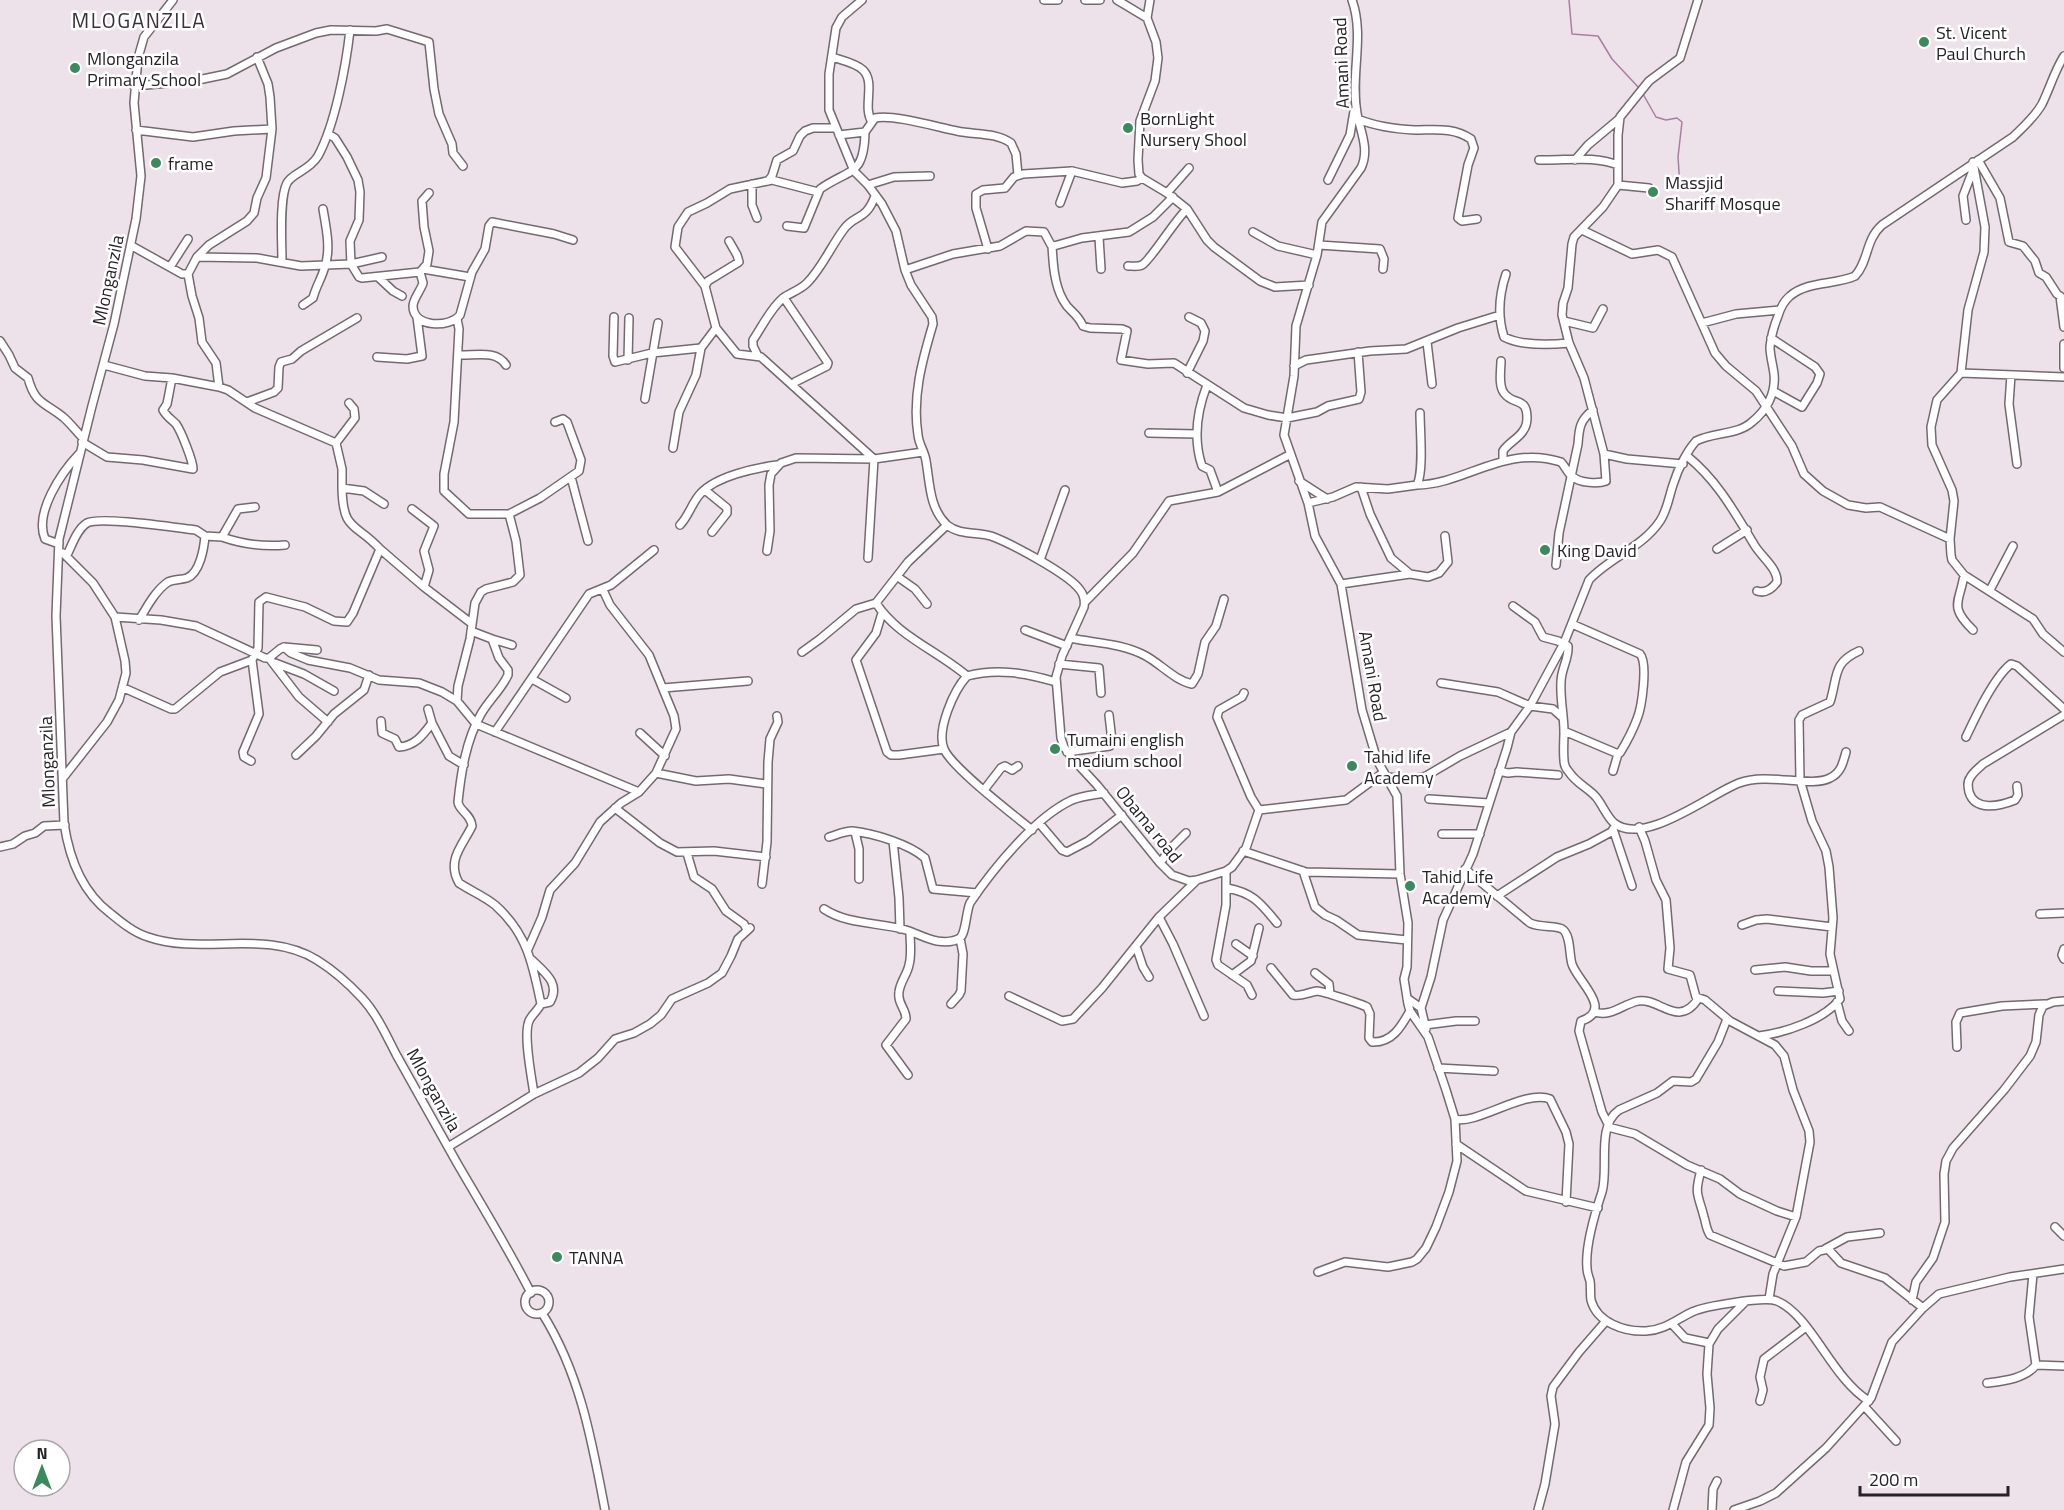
<svg xmlns="http://www.w3.org/2000/svg" width="2064" height="1510" font-family="'Titillium Web',sans-serif">
<rect width="100%" height="100%" fill="#ede1ea"/>
<g fill="none" stroke-linecap="round" stroke-linejoin="round">
<!-- stream -->
<path stroke="#a97fa0" stroke-width="1.5" d="M1569,0l3,34 26,2 14,23 27,29
M1643,94l13,23 10,3 11,-2 5,4 -4,35 2,30"/>
<!-- minor casing -->
<g stroke="#746971" stroke-width="10">
<path id="minor" d="M173,0l-29,37 -6,21 -4,45 7,73 -5,43 -22,105 -22,82 -33,133 -3,77 8,207c5,34 18,69 46,90 11,9 24,20 38,24 54,19 117,-9 169,23 16,10 32,24 45,38 15,16 25,39 35,58 20,35 40,71 60,107 25,43 51,85 74,130
M862,0l-20,17 -6,11 -7,46v36l25,61 14,14 14,19 14,27 9,39 6,15 21,32 1,7c-11,37 -21,73 -15,111 1,10 7,17 8,26 4,22 3,47 21,64 12,10 30,7 44,11 19,7 78,38 89,54 4,5 5,11 4,17l-22,49 -6,21 5,61 3,9 9,12 24,26 63,78 12,12 17,6 8,-1 29,-9 6,-4 14,-19 13,-38 87,-10 38,-28
M1044,0h14
M1085,0h15
M1117,0l30,18
M1150,0l-3,18 9,24 2,16 -3,23 -15,40 -2,39 1,14 3,4 25,15 20,16 20,31 7,7 46,34 15,6 34,-2
M832,57c9,3 24,6 31,13 13,13 -1,37 9,52
M134,86l59,-5 34,-7 49,-26 40,-15 15,-3 45,1 11,-2 42,13 5,47 5,25 13,30 1,9 10,13
M1358,119c19,8 37,10 57,11 20,0 38,-3 56,9l3,9 -6,17 -10,53 4,3 15,-2
M136,130l57,7 41,-6 38,-2
M328,134l7,4 12,19 11,23 2,12 -1,28 -9,21 1,23 31,-7
M839,135l26,-3 10,-14c18,-4 62,9 82,13 18,4 38,1 54,12l5,11 2,21
M1539,160c27,1 54,-5 79,5
M1575,160l13,-15 31,-26
M1978,160l22,38 9,44 14,4 12,15 4,12 7,4 11,17 7,5
M1973,162l12,65 -1,25 -16,58 -7,63 -24,27 -6,27 1,18 20,45 2,11 -4,38 1,16 1,5 12,15 69,44 10,15 21,18
M1328,180l22,-45 4,-24
M768,181l4,-5 5,-16 16,-9 7,-15 5,-5 8,-3h22
M752,184v21l5,13
M868,185l26,-8 36,-1
M1618,185l31,3
M1167,193l22,-25
M1060,203l12,-32
M1966,220l-3,-24 10,-26
M787,226l17,2 16,-39c30,-21 44,-12 45,-57
M1582,230l50,24 26,-4 14,7 43,96 11,13 30,25 36,55 12,28 19,17 25,14 18,3 14,-1 70,32
M1253,232l25,14 39,9
M1099,237l2,32
M729,241l8,14 2,7 -31,19 -3,5 11,42 21,26 24,3 113,102 -6,99
M1052,245c1,18 2,39 11,55 6,12 13,11 20,26l7,2 32,1 5,2 -6,29 27,4 26,-1 70,45 24,7 19,3 30,-6 11,-6 31,-7 2,-7 -3,-40
M1319,245l61,4 4,10 -1,10
M132,246l50,28h6l9,-17 12,-12 38,-24 7,-8 3,-15 9,-20 6,-49 -2,-32 -2,-13 -11,-27
M988,249l-12,-41v-14l7,-4 22,-2 9,-11 9,-3 49,-3 50,12 15,-2 5,-3
M197,257l60,1 44,8 50,-2 8,13 3,1 58,-6 7,-8 2,-13 -5,-24 -2,-26 7,-8
M282,261c0,-18 -3,-63 5,-78 5,-10 22,-12 31,-27 17,-31 28,-90 32,-126
M1128,266c5,0 10,1 14,-1 8,-4 33,-45 45,-56
M170,267l18,-28
M423,269l47,8
M905,270l48,-16 47,-8 26,-15 18,1 7,13 3,1 28,-8 47,-6 24,-15 20,-20
M420,272l3,11c-2,7 -10,16 -10,23 0,22 37,22 47,9l12,-43 13,-23 4,-23 3,-4 62,12 19,6
M188,274l4,22 7,22 3,24 14,21 3,24
M1506,274c-7,21 -9,41 -2,63 18,9 45,8 65,6
M378,277l15,14 9,5
M705,286l-30,-39 3,-20 10,-15 19,-9 23,-14 42,-9 46,12
M2060,296l4,31
M784,298l44,65 -1,3 -32,16 -2,4
M303,305l10,-7c3,-12 9,-20 12,-32 6,-17 1,-39 -2,-57
M614,317l-1,39 2,6 37,-9 49,-5
M457,319l2,10 -5,93 -10,52v17l25,23h40
M1564,321l29,7 10,-19
M1702,323l34,-9 44,-4
M1771,338l44,29 5,7 -3,9 -15,24 -29,-16
M0,341l9,14 6,13 13,10c7,26 16,24 35,39 7,6 14,15 20,21
M1427,342l5,42
M2064,344v24
M458,355c16,1 38,-6 48,10
M758,356l-5,-10v-6c9,-13 17,-31 30,-42 7,-5 17,-8 24,-15 15,-15 24,-37 37,-54 11,-15 22,-8 31,-33
M377,357l30,2 15,-3 -5,-39
M628,360l1,-42
M1501,361c0,9 -3,24 3,32 9,13 23,3 23,25 0,4 -1,9 -4,13 -5,8 -15,12 -20,20v9
M104,365l41,11 27,2 47,9 9,3 27,18 81,35 6,26v19l22,3 20,13
M1294,366l12,-6 64,-9 36,-2 52,-21 42,-13
M1187,373l16,-32 2,-10 -4,-8 -12,-6
M1961,373l103,4
M2011,375l-2,29 8,60
M1207,385c-10,26 -14,54 -5,81l8,4 8,22
M645,399l13,-76
M247,402l27,-10 4,-4 1,-21 2,-5 11,-3 9,-8 56,-33
M1149,433l48,1
M82,442l25,15 36,3 50,9c0,-8 -12,-38 -17,-45 -5,-5 -10,-8 -13,-14l4,-6 5,-26
M336,443l19,-25 -1,-9 -5,-6
M673,448l6,-36 17,-37 5,-27 15,-20
M1687,456c31,25 48,57 68,90 7,11 23,23 22,36 -5,7 -11,12 -20,9
M1683,464l-56,-5 -23,-5 -20,-76 -15,-35 -7,-28 1,-12 5,-15 4,-44 2,-7 29,-30 15,-22v-50l2,-18 29,-36 31,-23 18,-58
M571,477l17,64
M1299,481l28,18
M1417,485c49,-1 88,-41 144,-23 4,4 7,12 12,15 7,6 25,7 33,4l-2,-27
M1361,487l9,27 21,44 19,16
M705,490l22,18v5l-15,19
M1308,503l25,-6 23,-10 32,2 29,-4c7,-14 3,-55 3,-72
M412,509l22,17 -10,25 5,19 -5,17
M680,525c9,-9 12,-23 21,-32 16,-17 54,-25 76,-28
M205,536l17,1 16,-28 17,-2
M222,537c20,7 41,10 63,8
M59,544l-14,-5c-11,-26 16,-66 34,-85
M380,549l44,38 47,36
M1717,549l30,-19
M767,551l3,-20 -1,-46 2,-11 10,-11 15,-5 78,1 49,-7
M67,555c5,-10 10,-26 20,-32 13,-7 91,5 109,7l9,6c-1,12 -5,37 -18,42 -7,2 -13,1 -19,4 -13,9 -21,25 -29,38
M1040,560l25,-70
M1556,565l3,-32 19,-89c1,-16 2,-24 15,-34
M1964,575c-4,27 -16,31 9,55
M898,577l17,12 12,15
M1341,584l69,-10 18,3 11,-4 9,-11 -3,-26
M1990,590l23,-44
M1085,602l48,-49 36,-52 49,-9 71,-37
M876,603c21,33 62,48 91,73
M1513,606l22,16 8,15 15,4 10,5c1,13 -7,23 -7,36 -1,17 3,34 3,50 0,9 -1,19 0,28 0,4 2,9 5,12 7,11 19,16 27,25 6,7 11,20 18,26 30,24 96,-29 125,-40 29,-11 72,5 91,-5 11,-5 13,-15 16,-26
M882,613l-6,20 -20,27 31,92 4,3h8l45,-6
M115,617l46,3 35,6 69,32h4l11,-9 4,-2 33,3
M1025,630l42,16
M471,631l21,8 7,19 9,12v5c-7,15 -19,25 -27,39 -15,26 -20,59 -23,88 1,9 13,12 14,24 -9,19 -26,34 -13,57 12,8 25,13 36,22 32,28 38,60 46,99 -3,6 -8,10 -11,15 -8,12 2,60 4,75l45,-21 19,-15 17,-19 19,-6 16,-9 11,-9 11,-16 36,-16 14,-10 9,-17 7,-17 12,-11
M1070,638c24,5 51,5 74,17 16,8 30,25 48,29l6,-10 7,-32 11,-16 8,-27
M492,639l20,6
M284,647l7,6 17,7 42,8 29,12 40,3 23,9 15,9 19,23 163,68
M802,652l18,-13 36,-30 20,-6 32,-41 39,-37
M269,658l30,39 29,25
M275,663l29,11 30,17
M1059,664l40,4 2,25
M532,679l34,19
M1441,683l57,9 32,14 23,3 10,9
M124,688l47,21h4l45,-37 32,-12
M663,688l85,-7
M1244,693l-2,4 -23,13 -2,7 34,80 8,13
M457,701l1,-15 12,-47 5,-36 6,-11 5,-3 27,-7 7,-7 -4,-34 -7,-27 31,-16 39,-27 2,-11 -14,-38 -4,-3 -8,3
M381,721l1,12 13,6 4,8c16,-1 24,-12 33,-24l-4,-14
M432,723l17,33 15,9
M1564,731l52,22h4c6,-10 13,-23 17,-34 5,-12 11,-56 3,-65l-68,-30
M495,732l94,-138 22,-9 43,-35
M640,733l25,23
M1966,737c10,-21 28,-60 45,-73l6,2 47,43
M1067,752l43,-6 2,-5 -3,-26
M296,755l20,-19 18,-22 30,-24 5,-15
M251,761l-7,-4 -1,-5 16,-38 -7,-54 6,-12 1,-46 7,-5 39,10 29,14 13,1 6,-9 27,-64c-25,-27 -37,-17 -38,-61
M1499,771l9,2 9,-1 41,3
M1613,771l5,-17
M656,773l40,8 33,-2 37,5
M1387,777l26,2 13,-3 34,-20 51,-24
M63,778l44,-56 12,-22 7,-27 -1,-12 -10,-44 -22,-34 -30,-30
M2017,786l1,9 -3,5c-15,6 -40,12 -46,-8 -1,-5 -2,-10 1,-14 3,-6 9,-10 13,-14l81,-49
M984,790l17,-22 4,-2 7,4 6,-4
M1429,799l60,4
M615,808l45,35 17,9 37,-1 52,6
M1039,823l23,27 5,2 21,-11 34,-26
M1639,827l6,14 11,39 10,20 4,48 -2,21 22,6 6,22 9,3 25,21 45,24 9,11 9,34 16,41 1,11 -14,75 -23,57 -4,25
M1613,829l19,57
M1032,830c-18,-15 -80,-62 -88,-81 -8,-19 10,-59 23,-73 30,-8 59,-3 89,6
M855,832l4,17v30
M1442,834h38
M829,837c7,-2 16,-6 23,-6 21,2 57,13 73,27l8,31 44,4
M893,841l6,57 1,31
M0,847l13,-3 12,-8 10,-3 9,-7 21,-1
M1243,851l63,21 94,2
M687,853l7,24 18,12 14,22 18,13 3,6
M1160,863l11,-15 15,-15
M1465,869l65,54c10,5 26,2 32,6 9,5 7,26 10,35 5,17 43,46 9,57l-2,10 23,81 6,12
M1226,871v34l-10,55 2,5 29,20 5,10
M1303,871l12,36 10,8 11,5 22,15 49,5
M762,884l5,-42 1,-80 2,-23 8,-17 -1,-6
M1227,888c27,5 34,16 50,35
M1497,896l60,-39 32,-13 24,-13
M824,909c24,16 55,13 82,21 10,3 20,9 31,11 7,1 17,1 23,-3 6,-5 6,-26 10,-35 23,-34 65,-86 102,-103 10,-4 22,-5 32,-7
M2040,914l24,-1
M1159,917l14,27 31,72
M1742,925l14,-5 11,-1 65,8
M1236,944l17,12
M1136,946l7,21 6,10
M528,949l14,-32 8,-27 25,-27 25,-41 21,-19 18,-11 17,-19 20,-44 -2,-13 -25,-61 -39,-50 -7,-15
M2064,949l-2,6 2,4
M532,960c12,12 29,23 18,42l-9,2
M1271,968l22,27c8,2 16,-3 24,-4 5,0 44,13 50,16l3,7 -1,24 3,4c20,1 29,-15 38,-31
M1755,970l30,-3 26,4h22
M1315,973l14,11 1,10
M1232,975l19,-14 8,-33
M1778,991l45,2 16,-2
M1009,996l53,25 11,-2 29,-31 57,-71 38,-37
M1407,998l14,10 5,21
M1837,1002l5,19 7,10
M951,1004l8,-9 2,-4 2,-37 -3,-16
M1421,1008l10,-31 12,-57 30,-66 34,-106 4,-16 19,-26 34,-63 25,-63c21,-23 53,-32 71,-59 8,-12 9,-26 14,-39 4,-13 13,-31 22,-41 17,-9 42,-6 56,-19 15,-12 24,-29 22,-48 -1,-9 -4,-18 -4,-27 1,-11 4,-21 8,-31 2,-7 6,-15 12,-20 17,-15 45,-11 65,-20 14,-15 10,-36 27,-51l131,-88c10,-10 22,-20 29,-33 8,-16 12,-32 22,-48
M1594,1012c18,5 27,-7 44,-11 21,-4 40,28 60,-2
M1727,1019l-9,23 -22,37 -5,3 -18,-1 -16,12 -38,17c-23,16 -10,58 -17,82 -7,21 -17,55 -15,76 0,5 2,9 3,13 1,6 0,13 1,19 6,23 34,32 55,31 19,-1 31,-12 46,-19 13,-6 73,-16 85,-11 34,14 55,78 92,100
M1425,1025l31,-4h19
M1759,1036c25,-3 65,-16 81,-37l-10,-45 3,-36 -4,-51 -3,-16 -14,-30 -12,-41 -1,-60 3,-5 28,-13c8,-25 2,-39 29,-51
M1957,1047l-1,-25 4,-9 42,-7 43,-2
M1438,1068l56,3
M908,1075l-22,-30 20,-26c0,-11 -9,-15 -7,-27 1,-10 8,-17 10,-27 3,-11 1,-22 1,-33
M1455,1119c22,6 70,-30 95,-20l16,33 3,12 -3,58
M1608,1127l27,7 52,31 33,14 20,15 37,17 19,6
M1456,1144l70,47 72,17
M448,1147l86,-53
M1701,1170c-7,26 -3,23 3,47 2,6 2,12 6,18l74,31 22,-4 13,-11 9,-2 13,14 44,15 38,30
M2055,1227l9,9
M1825,1249l22,-12 33,-4
M1318,1272l27,-10 43,5 24,-5 5,-3 9,-11 10,-21 13,-35 8,-31 -2,-42 -9,-29 -18,-53 -18,-26 -2,-7 -4,-25 3,-12 1,-44 -8,-49 -3,-78 -20,-36 -15,-50 -21,-126 -26,-48 -7,-33 -24,-68 10,-59 2,-50 21,-71 5,-33 39,-54c9,-19 -1,-37 -4,-55 -7,-37 8,-77 -5,-113
M2033,1274l-4,43 7,48
M525 1302a12 12 0 1 1 24 0a12 12 0 1 1-24 0Z
M1912,1300l4,-18 17,-24 12,-36 -1,-48 2,-13 7,-13 51,-58 26,-34 6,-14 3,-27 4,-9 10,-4 11,-1
M542,1313c38,60 50,128 63,197
M1672,1324l13,14 24,5
M1987,1383c16,-2 38,-4 49,-18l28,1
M1760,1401l3,-11 -3,-13 4,-18 42,-32
M1864,1406l32,35
M1538,1510l7,-26 10,-60 -4,-28 2,-9 26,-35 27,-31
M1673,1510l13,-48 23,-37 1,-17 -3,-34 2,-30 9,-15 26,-26
M1712,1510l1,-21 4,-8
M1734,1510l26,-9 16,-8 50,-45 45,-50 21,-56 31,-34 16,-14 71,-17 54,-8"/>
</g>
<!-- minor -->
<use href="#minor" stroke="#fff" stroke-width="7"/>
</g>
<!-- markers -->
<g fill="#3a8a5b" stroke="#fff" stroke-width="2">
<circle cx="1924" cy="42" r="6"/>
<circle cx="75" cy="68" r="6"/>
<circle cx="1128" cy="128" r="6"/>
<circle cx="156" cy="163" r="6"/>
<circle cx="1653" cy="192" r="6"/>
<circle cx="1545" cy="550" r="6"/>
<circle cx="1055" cy="749" r="6"/>
<circle cx="1352" cy="766" r="6"/>
<circle cx="1410" cy="886" r="6"/>
<circle cx="557" cy="1257" r="6"/>
</g>
<g text-anchor="middle" dominant-baseline="central" stroke-width="5" stroke-linejoin="round" paint-order="stroke">
<!-- poi labels -->
<g font-size="18" fill="#272226" stroke="#fff" text-anchor="start">
<text x="1936" y="32">St. Vicent<tspan x="1936" dy="21">Paul Church</tspan></text>
<text x="87" y="58">Mlonganzila<tspan x="87" dy="21">Primary School</tspan></text>
<text x="1140" y="118">BornLight<tspan x="1140" dy="21">Nursery Shool</tspan></text>
<text x="168" y="163">frame</text>
<text x="1665" y="182">Massjid<tspan x="1665" dy="21">Shariff Mosque</tspan></text>
<text x="1557" y="550">King David</text>
<text x="1067" y="739">Tumaini english<tspan x="1067" dy="21">medium school</tspan></text>
<text x="1364" y="756">Tahid life<tspan x="1364" dy="21">Academy</tspan></text>
<text x="1422" y="876">Tahid Life<tspan x="1422" dy="21">Academy</tspan></text>
<text x="569" y="1257">TANNA</text>
</g>
<!-- street labels -->
<g font-size="18" fill="#272226" stroke="#fff">
<text transform="translate(1341 63) rotate(-92)">Amani Road</text>
<text transform="translate(108 280) rotate(-78)">Mlonganzila</text>
<text transform="translate(1373 676) rotate(80)">Amani Road</text>
<text transform="translate(47 762) rotate(-92)">Mlonganzila</text>
<text transform="translate(1149 824) rotate(51)">Obama road</text>
<text transform="translate(434 1090) rotate(61)">Mlonganzila</text>
</g>
<!-- quarter labels -->
<g font-size="21" letter-spacing="1.5" fill="#3b3239" stroke="#fff">
<text x="139" y="20">MLOGANZILA</text>
</g>
</g>
<!-- north arrow -->
<g transform="translate(42 1468)"><circle r="28" fill="#ffffff" stroke="#a9a7a8" stroke-width="1.5"/>
<path d="M0-4.5L10 22L0 15L-10 22Z" fill="#3a8a5b"/>
<text y="-9" font-size="16" font-weight="bold" text-anchor="middle" fill="#272226">N</text>
</g>
<!-- scale -->
<path d="M1860 1486v9h148v-9" fill="none" stroke="#272226" stroke-width="3"/>
<text x="1869" y="1486" font-size="18" fill="#272226" stroke="#ffffff" stroke-width="4.5" paint-order="stroke">200 m</text>
</svg>
